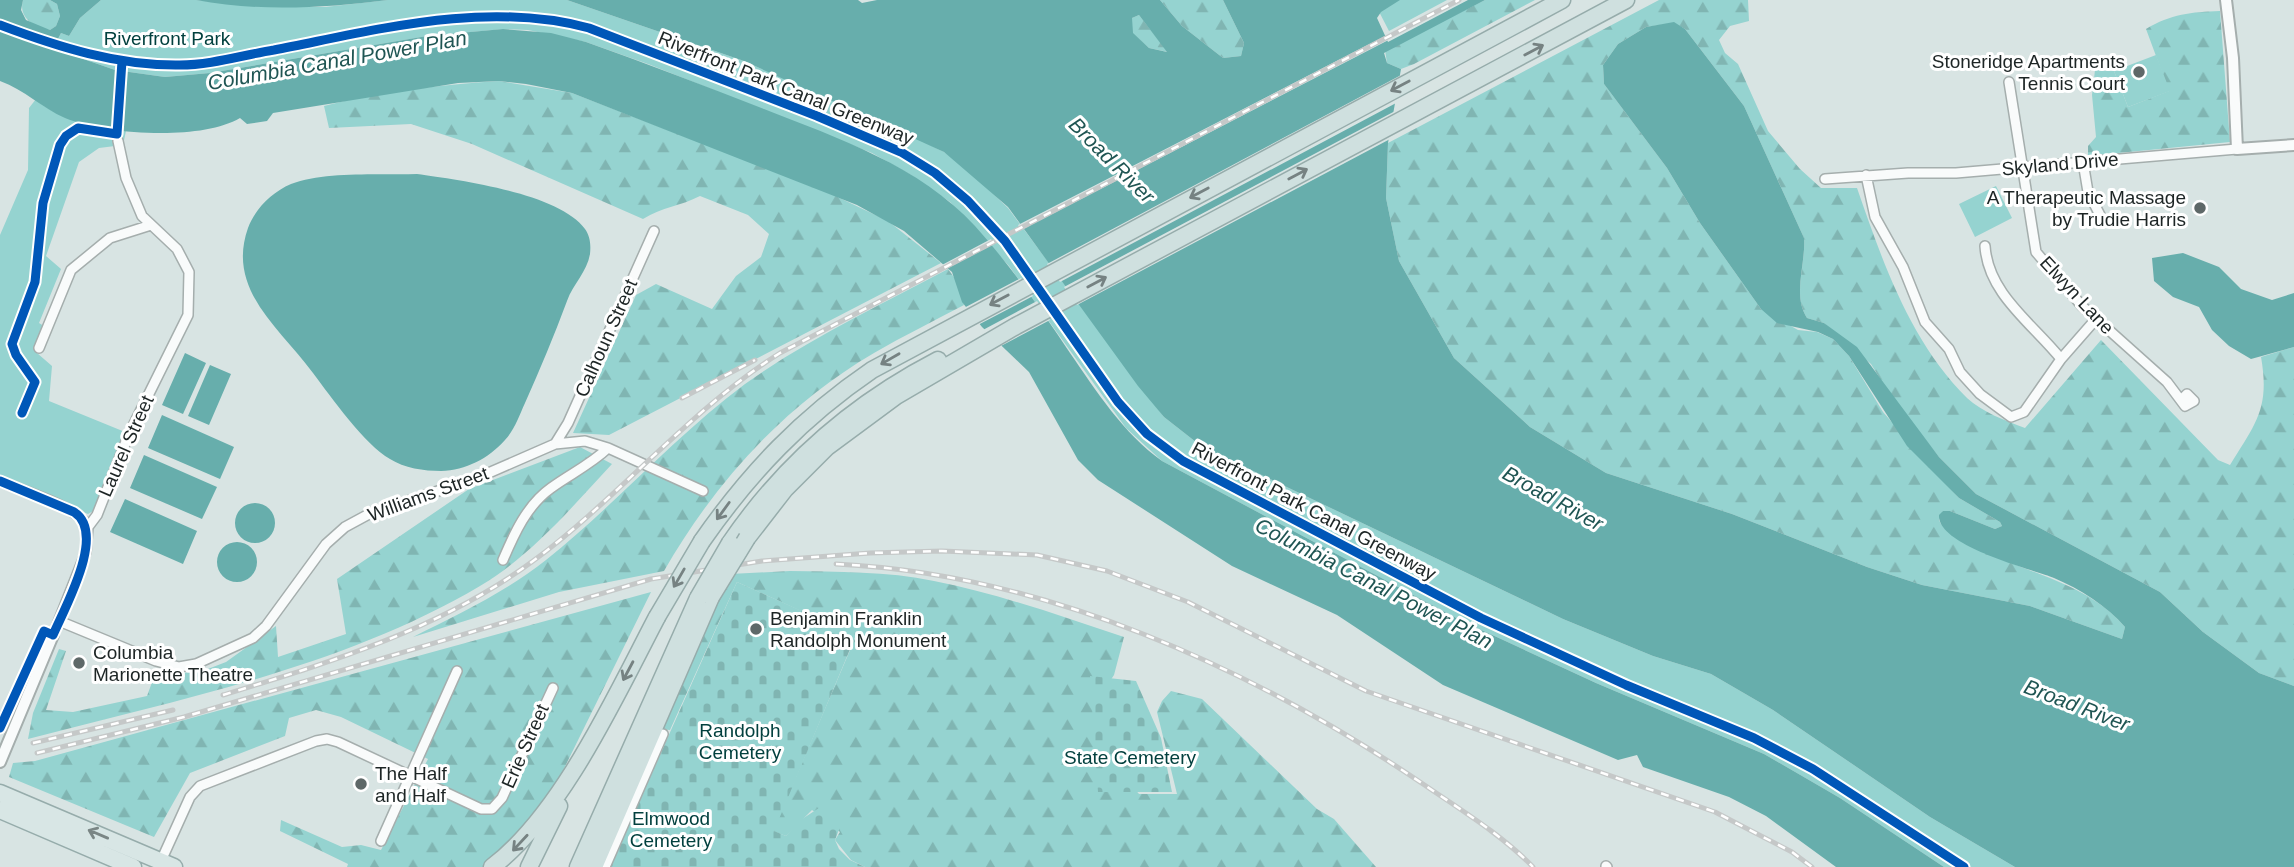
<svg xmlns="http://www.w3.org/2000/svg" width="2294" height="867" font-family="Helvetica,sans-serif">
<defs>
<pattern id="forest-firs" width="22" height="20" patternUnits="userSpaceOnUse" patternTransform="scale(1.75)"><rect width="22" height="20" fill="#95d3d0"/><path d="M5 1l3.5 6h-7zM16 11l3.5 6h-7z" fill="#80b5b2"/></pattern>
<pattern id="cemetery-stones" width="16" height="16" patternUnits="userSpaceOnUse" patternTransform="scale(1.75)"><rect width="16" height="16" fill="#95d3d0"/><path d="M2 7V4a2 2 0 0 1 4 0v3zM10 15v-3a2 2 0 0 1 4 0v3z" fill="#80b5b2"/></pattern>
</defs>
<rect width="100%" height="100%" fill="#d8e4e3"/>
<!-- forest -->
<path fill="url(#forest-firs)" d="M23,0h27l7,4 3,12 -4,10 -6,4c-16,-3 -32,-12 -27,-30z
M1160,0h63l21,43 -3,13 -18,2 -41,-32z
M1485,0h50l-121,64 -13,5 -14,-6 -2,-13z
M1659,0h89l1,21 -19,5 -11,14 6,13 13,11 30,67 32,38 21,19h36c26,75 53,153 110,210 15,14 39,23 58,30l76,-88 117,120 12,5c26,-42 40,-57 31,-108l33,-10v339l-35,-13 -56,-41 -43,-40 -184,-98 -37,-37 -47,-59 -21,-34 -47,-41 -17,-5c-15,-23 -1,-53 -3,-80l-60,-132 -59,-77 -11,-6 -28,4 -28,17 -15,21 1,19 63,84 33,55 61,86 37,21 19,2 16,7 16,17 34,56 60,69 16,17 41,24 2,4 -7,3 -45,-18h-7l-4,9 2,4c55,48 136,47 184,103l-3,12 -92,-33 -108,-21 -55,-18 -135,-53 -126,-41 -76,-46 -76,-69 -55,-97 -13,-63 2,-55z
M2220,11l10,131 -142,14v-10l8,-9 -4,-42 3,-25 19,1 14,36 41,-16 -23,-62c25,-15 45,-17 74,-18z
M1139,15l29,37 -19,-4 -17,-15v-15z
M499,81l73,12 253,98 63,30 53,42 -332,172 -36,-2 63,-138 20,-11 56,25 24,-33 25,-19 8,-23 -21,-19 -48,-19c-19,10 -38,11 -57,23l-171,-75 -61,-20 -82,4 -5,-22c56,-15 117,-21 175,-25z
M948,269l8,11 8,25c-30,16 -61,31 -90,48 -89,52 -159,129 -210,218l-105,21 -146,45c46,-23 93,-45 133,-77 69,-55 128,-123 199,-176 63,-45 135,-79 203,-115z
M580,447l32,17c-41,44 -80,91 -132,122 -137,81 -299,113 -452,153l5,-26 26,-64 7,2 -20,59 27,2 74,-16 8,-22 45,-2 26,-10 50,-36 2,31 68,-23 -9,-55 132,-90z
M790,571c47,1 97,0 144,10 65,13 127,35 190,56l-10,38 -6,9 20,97 11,13h38l-20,-82 5,-11 9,-10 31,8 115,110 17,10 42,48h-511l-14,-7 -16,-20 5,-8 -28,-22 -26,26 -13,-5 83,-195 -119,-54 -67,148 -11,-1 44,-108 27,-47z
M651,592l-100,203 -17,24 -51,48h-136l1,-3 -68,-33 1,-11 61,27 19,-2 20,5 47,-91 -87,-42 -25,-7 -27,8 -4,18 -95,37 -36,64 -145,-60 4,-14 22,-2z"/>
<!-- cemetery -->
<path fill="url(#cemetery-stones)" d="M737,582l119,53 -82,196 12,5 13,-15 23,-15 20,16 -7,18 4,9 11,11 15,7h-255z
M1090,676l46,5 25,57 11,54h-74z"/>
<!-- green -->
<path fill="#95d3d0" d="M101,0h95l67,7h62l63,-7h179l177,61 143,62 57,29 21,15 43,41 156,209 37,29 362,173 90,37 58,18 62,36 157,107 85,50h-71l-104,-69 -76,-44 -168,-71 -134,-62 -300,-160 -36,-33 -117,-162 -59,-64 -39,-27 -39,-22 -224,-89 -62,-22 -58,-12 -24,-1 -77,7 -217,37 -45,4 -50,-7 -115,-40v-10l57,21 4,-8 8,3 11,-18z
M1373,0h74l-58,31z
M2156,55l14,36 -42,16 -14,-36z
M36,99c21,21 61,27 90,32l-3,14 -24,3 -20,14 -33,94 15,13 -22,54 5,3 -7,27 15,13 -3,35 76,31 -30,78 -7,4 -88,-37v-242l28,-65 1,-62z
M1996,186l16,32 -37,19 -16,-33z"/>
<!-- water -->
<path fill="#67aeac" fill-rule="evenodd" d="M0,0h23l-2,10 5,10 24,10 6,-4 4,-10 -3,-12 -7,-4h51l-21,18 -11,18 -8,-3 -4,8 -57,-21z
M196,0h192c-63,8 -129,12 -192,0z
M567,0h291l4,3 15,-3h283l22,26 41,32 18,-2 3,-13 -21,-43h177l-19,12 -4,6 11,24 80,-42h17l-101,53 3,10 14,6 -13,74 -2,55 13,63 55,97 76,69 76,46 126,41 135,53 55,18 108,21 92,33 3,-12c-18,-21 -45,-38 -71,-49 -22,-9 -117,-32 -115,-63l4,-4h7l45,18 7,-3 -2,-4 -41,-24 -52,-52 -58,-90 -16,-17 -15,-7 -41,-9 -16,-14 -61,-86 -33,-55 -63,-84 -1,-19 15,-21 28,-17 28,-5 11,7 59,77 60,132c2,26 -12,57 3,80l17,5 33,24 82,110 37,37 184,98 43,40 56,41 35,13v181h-279l-85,-50 -157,-107 -62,-36 -58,-18 -90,-37 -362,-173 -37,-29 -26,-31 -130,-179 -64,-55 -200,-91zM1139,15l28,37 -18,-4 -16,-15 -1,-15z
M503,29l48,4 35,9c59,21 119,44 178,67 74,29 156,57 211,117 35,39 66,83 95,127 27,39 53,80 92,108l300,160 134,62 168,71 76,44 104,69h-108l-70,-51 -37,-19 -86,-30 -6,-12 -19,5 -175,-75 -106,-70 -105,-49 -134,-86 -20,-20 -49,-88 -47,-45 -20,-25 -10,-30 -48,-41 -47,-26 -285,-112 -46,-9 -27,-3 -41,2 -185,30 -6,8 -20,3 -7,-6c-39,23 -133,17 -175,0 -23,-10 -40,-28 -65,-37v-51l115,40 50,7 45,-4 217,-37z
M417,174c42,6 142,19 168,55 5,7 6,15 5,25 -3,18 -17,30 -23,47 -13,35 -27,68 -42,102 -6,13 -10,26 -20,37 -17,19 -39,30 -64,31 -17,0 -37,-3 -51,-12 -25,-14 -59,-62 -77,-86 -33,-45 -87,-83 -65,-145 7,-19 24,-36 43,-44 34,-13 89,-9 126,-10z
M2183,253l36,14 22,22 31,11 22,-7v54l-43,12 -22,-13 -17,-16 -13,-23 -26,-10 -19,-16 -2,-23z
M185,353l21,10 -23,51 -21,-9z
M210,365l21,9 -22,51 -21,-9z
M162,415l72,32 -14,32 -72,-31z
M144,455l73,32 -15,32 -72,-31z
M125,499l72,32 -14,33 -73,-32z
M235 523a20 20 0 1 1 40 0a20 20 0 1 1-40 0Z
M217 562a20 20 0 1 1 40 0a20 20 0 1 1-40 0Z"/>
<!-- pier -->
<path fill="#d8e4e3" d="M1461,0h5l-445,230 -3,-5 371,-191 1,3z
M1403,74l-5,28 -338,180 -13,-18z
M1397,110l-5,28 -315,167 -13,-18z
M991,239l3,5 -50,26 -4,-4z
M1021,278l12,18 -57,30 -14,-17z
M1037,301l13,19 -51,27 -18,-16z"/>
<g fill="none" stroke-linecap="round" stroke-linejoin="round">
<!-- minor casing -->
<g stroke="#a5aead" stroke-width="12">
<path id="minor" d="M2009,82l27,170 46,54 85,76 18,24 9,-5 -7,-7 -5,5
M2083,162l5,30 12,23
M1866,175l9,42 28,50 22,55 24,27 11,23 20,22 31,23 13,-5 37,-53c-28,-35 -73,-65 -76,-113
M1825,179l83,-6h48l281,-24
M39,348l32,-78 39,-32 41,-13
M2061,359l35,-40
M555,444l13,-21 86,-192
M0,481c22,10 78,25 88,46
M503,560c11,-26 24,-55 48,-72 19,-14 39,-23 57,-40
M59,621l97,40 23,6 17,-3 57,-26 13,-12 60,-82 19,-17 24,-13 108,-36 78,-34 30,-3 23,7 95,43
M53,635l33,-83 2,-25 9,-12 32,-81 59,-119 1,-43 -12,-23 -35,-33 -16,-38 -8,-37
M381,841l76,-170
M161,861l29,-64 10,-11 116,-45 11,-2 11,3 143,67h11l10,-11 51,-110
M1606,866l1,1
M605,867l58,-133"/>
</g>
<!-- tertiary casing -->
<g stroke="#a5aead" stroke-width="14">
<path id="tertiary" d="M2226,0l7,58 4,91 57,-4
M0,762l53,-127"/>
</g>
<!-- trunk casing -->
<g stroke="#96acab" stroke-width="19">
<path id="trunk" d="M0,793l174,74
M0,810l133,57"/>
</g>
<!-- motorway casing -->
<g stroke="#96acab" stroke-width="19">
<path id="motorway" d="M747,538l38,-49 42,-42 69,-51 120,-70 610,-326
M702,541c48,-69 101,-124 170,-171l690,-370
M730,543c54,-79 123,-139 208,-183
M492,867c70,-53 124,-172 165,-250
M529,867l30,-61
M578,867l120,-269
M594,867l117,-270"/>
</g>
<!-- minor -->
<use href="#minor" stroke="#f9fbfb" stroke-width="9"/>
<!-- tertiary -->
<use href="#tertiary" stroke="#f9fbfb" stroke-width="10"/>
<!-- trunk -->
<use href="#trunk" stroke="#d8e6e5" stroke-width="16"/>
<!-- motorway -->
<use href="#motorway" stroke="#cfe0df" stroke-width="16"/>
<!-- rail casing -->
<g stroke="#c5c8c8" stroke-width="5">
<path id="rail" d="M682,398l73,-38
M836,564c209,10 416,104 587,220 38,26 79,51 110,83
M223,695c108,-33 218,-66 310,-134 87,-64 155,-150 247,-208l679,-353
M33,743l140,-33
M37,753l147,-36 467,-138 111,-18 108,-8 72,-2 95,4 70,16 81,31 178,89 349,121 77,40 20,15"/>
</g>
<!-- rail -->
<use href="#rail" stroke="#fff" stroke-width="2.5" stroke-dasharray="8" stroke-linecap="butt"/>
<!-- motorway-bridge casing -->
<g stroke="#96acab" stroke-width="19" stroke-linecap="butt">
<path id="motorway-bridge" d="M711,597l36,-59
M698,598l32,-55
M657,617l45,-76"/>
</g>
<!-- motorway-bridge -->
<use href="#motorway-bridge" stroke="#cfe0df" stroke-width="16"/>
<!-- cycleway casing -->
<g stroke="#fff" stroke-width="13">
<path id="cycleway" d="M0,25c58,22 118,41 180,40 31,0 63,-10 94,-15 103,-20 211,-50 315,-22l228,88 84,36 34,21 33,28 37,40 113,161 29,32 36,27 298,157 145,67 128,53 59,31 151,98
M22,413l13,-31 -19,-27 -4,-11 23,-62 8,-79 17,-58 6,-9 12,-8 39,6 5,-73
M0,481l74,31c33,21 -9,95 -21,123l-9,-4 -44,97"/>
</g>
<!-- cycleway -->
<use href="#cycleway" stroke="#0057b8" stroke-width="9"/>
</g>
<!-- one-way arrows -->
<defs><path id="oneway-shaft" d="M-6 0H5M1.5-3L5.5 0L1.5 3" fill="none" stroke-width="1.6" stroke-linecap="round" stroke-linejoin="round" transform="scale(1.75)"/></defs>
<g stroke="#768282">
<use href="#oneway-shaft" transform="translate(1534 50) rotate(-28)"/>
<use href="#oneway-shaft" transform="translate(1400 86) rotate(152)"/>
<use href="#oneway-shaft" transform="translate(1298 174) rotate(-28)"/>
<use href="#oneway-shaft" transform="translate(1199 193) rotate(152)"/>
<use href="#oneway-shaft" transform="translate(1097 282) rotate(-28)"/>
<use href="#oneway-shaft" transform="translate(999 300) rotate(152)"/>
<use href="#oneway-shaft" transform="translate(890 359) rotate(150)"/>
<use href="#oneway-shaft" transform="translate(723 511) rotate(126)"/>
<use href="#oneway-shaft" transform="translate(679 578) rotate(120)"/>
<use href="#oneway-shaft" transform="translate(628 671) rotate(118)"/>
<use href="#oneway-shaft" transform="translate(520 843) rotate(133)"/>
</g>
<use stroke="#7a8685" href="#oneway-shaft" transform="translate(98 834) rotate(-157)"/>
<!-- markers -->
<g fill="#5e6868" stroke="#fff" stroke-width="2.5">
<circle cx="2139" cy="72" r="7"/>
<circle cx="2200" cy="208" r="7"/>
<circle cx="756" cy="629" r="7"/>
<circle cx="79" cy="663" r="7"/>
<circle cx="361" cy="784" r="7"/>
</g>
<g text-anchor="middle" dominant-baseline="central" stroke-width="6" stroke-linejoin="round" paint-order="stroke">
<!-- park labels -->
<g font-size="19" fill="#02403e" stroke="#fff">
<text x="167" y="38">Riverfront Park</text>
<text x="740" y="730">Randolph<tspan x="740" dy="22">Cemetery</tspan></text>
<text x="1130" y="757">State Cemetery</text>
<text x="671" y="818">Elmwood<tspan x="671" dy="22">Cemetery</tspan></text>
</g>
<!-- poi labels -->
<g font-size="19" fill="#1d2525" stroke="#fff" text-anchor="start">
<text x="2125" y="61" text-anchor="end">Stoneridge Apartments<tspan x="2125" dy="22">Tennis Court</tspan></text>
<text x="2186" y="197" text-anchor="end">A Therapeutic Massage<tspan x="2186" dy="22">by Trudie Harris</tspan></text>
<text x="770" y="618">Benjamin Franklin<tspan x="770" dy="22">Randolph Monument</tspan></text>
<text x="93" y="652">Columbia<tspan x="93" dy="22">Marionette Theatre</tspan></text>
<text x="375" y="773">The Half<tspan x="375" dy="22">and Half</tspan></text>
</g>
<!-- street labels -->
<g font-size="19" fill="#1d2525" stroke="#fff">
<text transform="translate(786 88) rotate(22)">Riverfront Park Canal Greenway</text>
<text transform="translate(2060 164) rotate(-5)">Skyland Drive</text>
<text transform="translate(2077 295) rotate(47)">Elwyn Lane</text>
<text transform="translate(606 338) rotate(-66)">Calhoun Street</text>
<text transform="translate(126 446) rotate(-66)">Laurel Street</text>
<text transform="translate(428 494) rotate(-20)">Williams Street</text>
<text transform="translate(1314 511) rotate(28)">Riverfront Park Canal Greenway</text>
<text transform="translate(525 746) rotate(-66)">Erie Street</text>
</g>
<!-- water labels -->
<g font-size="21" font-style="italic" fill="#1f5553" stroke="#fff">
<text transform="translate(337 60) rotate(-10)">Columbia Canal Power Plan</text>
<text transform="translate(1112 160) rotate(45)">Broad River</text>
<text transform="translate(1553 498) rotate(29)">Broad River</text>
<text transform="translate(1374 583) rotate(27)">Columbia Canal Power Plan</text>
<text transform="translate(2077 705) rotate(21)">Broad River</text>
</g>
</g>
</svg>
